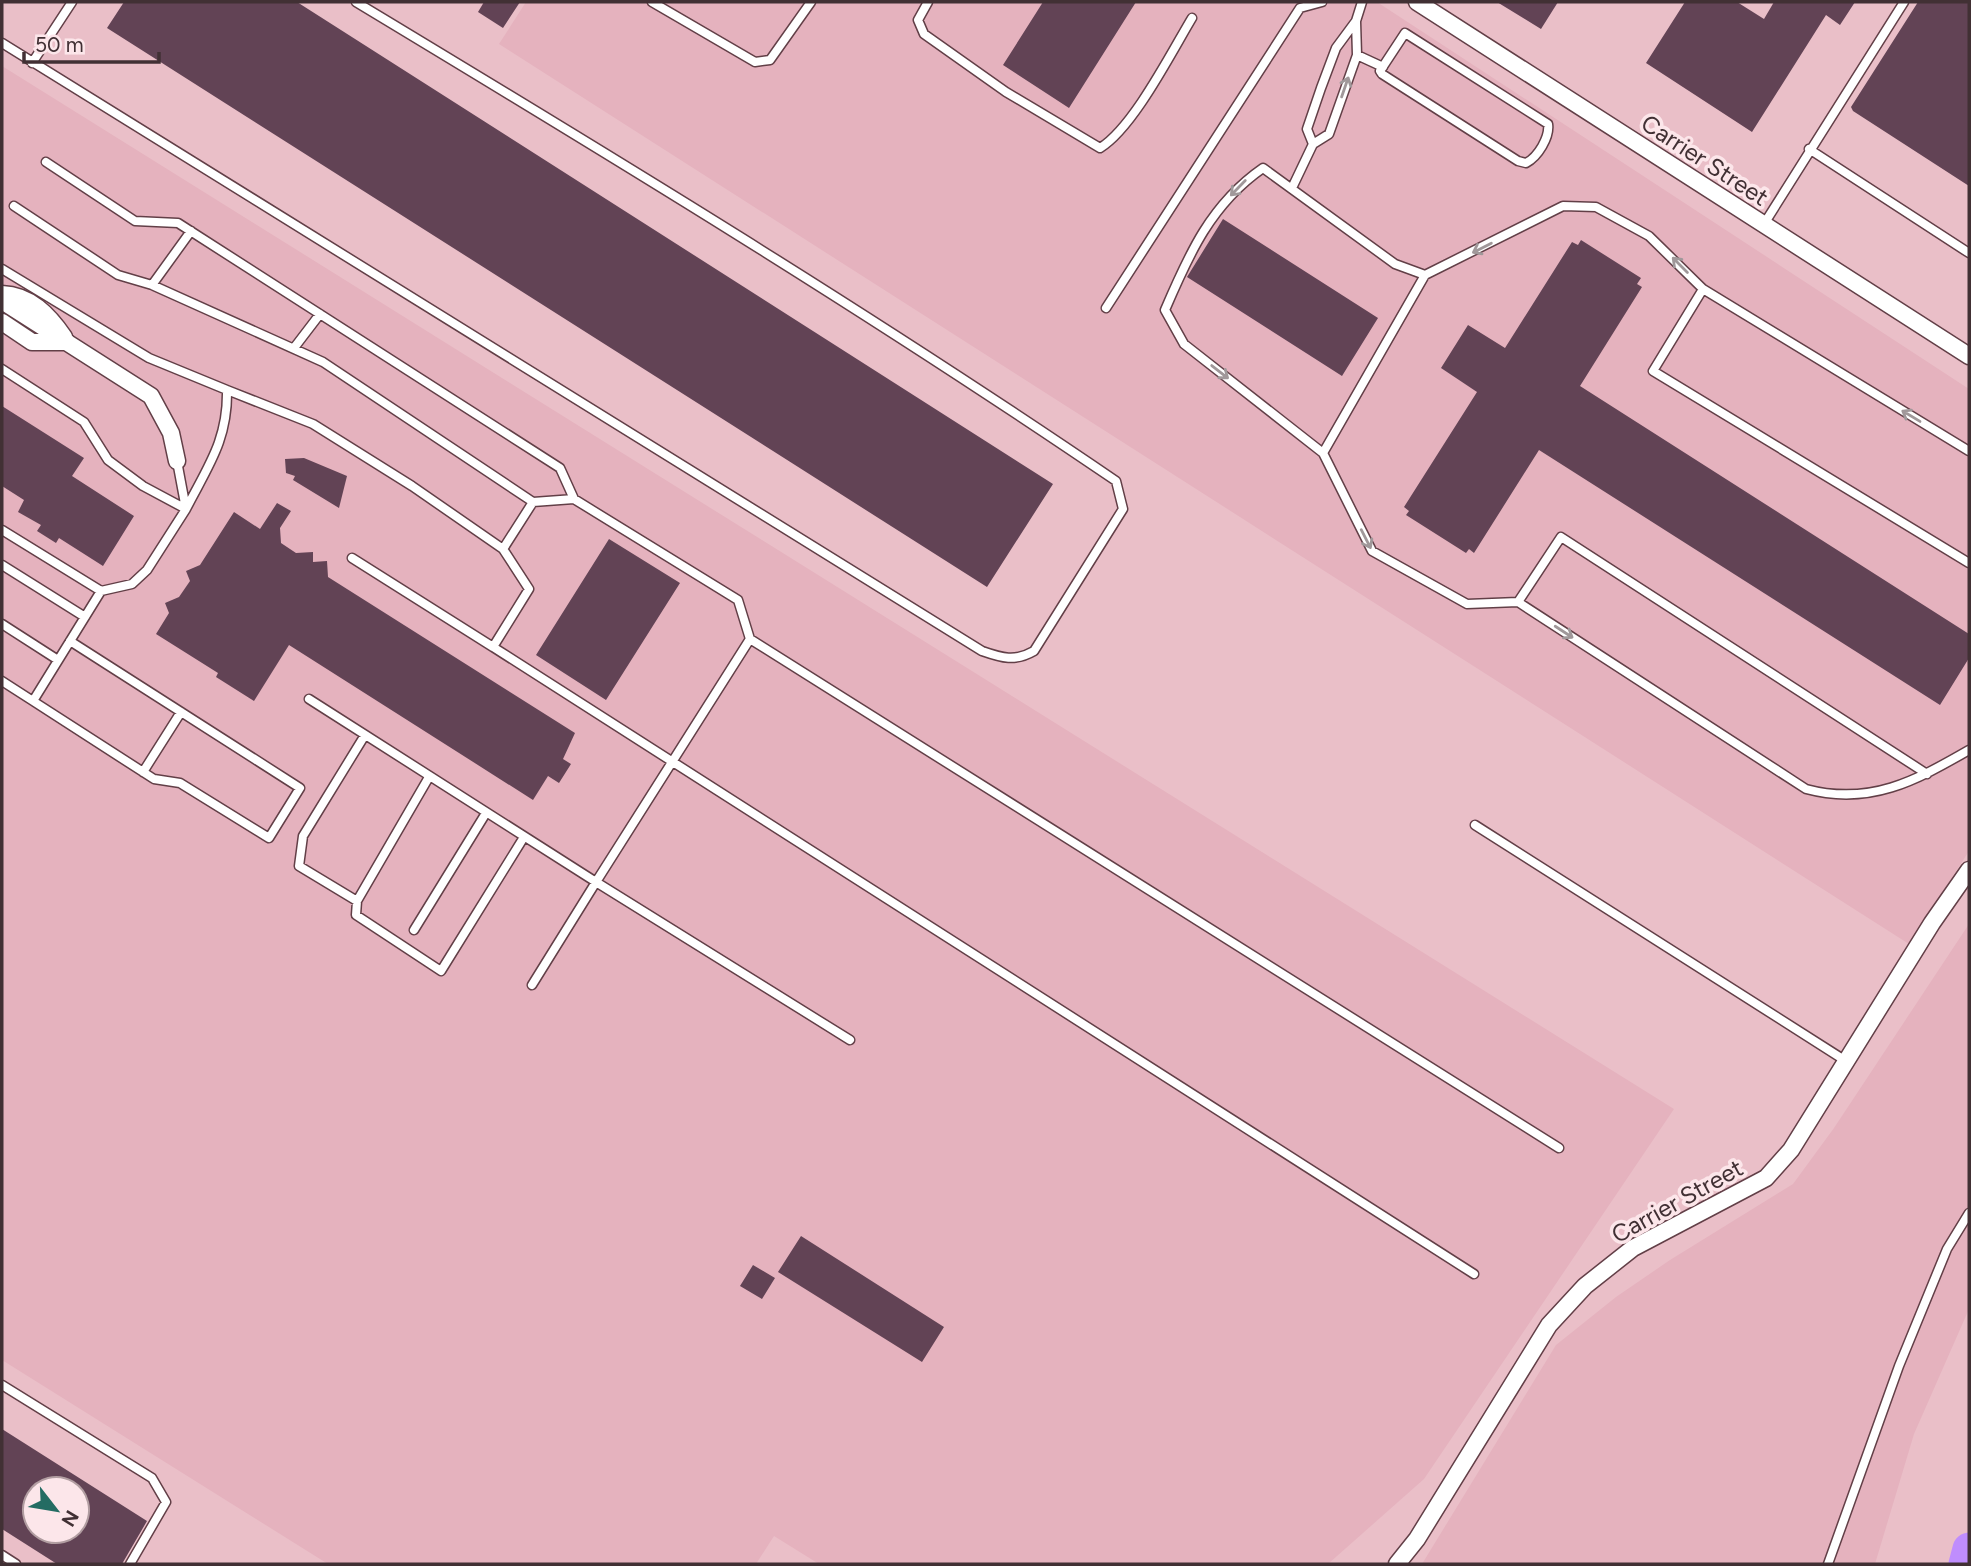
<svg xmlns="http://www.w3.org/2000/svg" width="1971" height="1566" font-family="Figtree,sans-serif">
<rect width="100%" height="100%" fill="#eabfc8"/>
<!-- built -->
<path fill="#e5b2be" d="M526,2h851l592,387v462l-60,93 -1410,-900z
M2,66l1672,1043 -250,370 -96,85h-509l-45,-28 -18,28h-428l-326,-204z
M1969,924v385l-55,125 -39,130h-453l134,-219 60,-48 54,-37 123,-76 41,-56z"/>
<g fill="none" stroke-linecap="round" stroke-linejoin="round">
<!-- river -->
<path stroke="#bf8dfd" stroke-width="33" d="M1965,1564l4,-15"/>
</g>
<!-- building -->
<path fill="#624355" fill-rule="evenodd" d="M124,2h173l756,482 -66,103 -880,-559z
M484,2h36l-17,26 -25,-16z
M1043,2h93l-67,106 -66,-43z
M1497,2h61l-17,27z
M1685,2h52l27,17 10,-17h81l-15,23 -14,-10 -74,117 -106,-69z
M1918,2h51v184l-116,-75 -2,-4z
M1223,219l155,99 -36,58 -155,-99z
M1581,240l60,38 -4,6 5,3 -62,99 389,248v24l-29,47 -401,-255 -65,103 -5,-4 -3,4 -60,-38 3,-4 -5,-4 73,-115 -36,-24 27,-43 37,23 67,-106 6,3z
M2,406l82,52 -12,18 62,40 -31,50 -44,-28 -3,5 -19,-12 4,-6 -23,-13 6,-12 -22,-14z
M304,458l43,18 -8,32 -46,-28 2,-4 -9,-3 -1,-14z
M277,503l14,8 -11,17 1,15 15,10 17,-1v10l14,-1 1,16 247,156 -12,26 8,5 -12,19 -11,-7 -15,24 -244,-155 -35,56 -38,-24 2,-4 -62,-39 13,-21 -4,-10 14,-6 11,-16 -4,-10 14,-6 34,-53 26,17z
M609,539l71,44 -74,117 -70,-45z
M801,1236l143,91 -22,35 -144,-90z
M753,1265l22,13 -13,21 -22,-13z
M2,1429l145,92 -25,43h-65l-55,-35zM35,1489h42v42h-42z"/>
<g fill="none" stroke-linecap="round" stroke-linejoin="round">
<!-- lane casing -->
<g stroke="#623f47" stroke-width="11">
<path id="lane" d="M652,2l103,60 15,-2 41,-58
M928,2l-10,18 6,14 82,58 94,56c33,-20 71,-95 92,-130
M1405,33l143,91c2,13 -10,33 -22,39l-8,-2 -136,-87 -2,-3z
M2,43l980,608c20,7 33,11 52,0l89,-142 -7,-28c-248,-169 -503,-324 -760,-479
M1357,55l26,12
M32,63l40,-61
M1313,144l-6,-15 14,-41 15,-40 20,-27
M1809,149l160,104
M46,162l89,59 43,2 382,245 14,31
M1292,188l21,-44 16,-10 28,-79 -1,-34 6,-19
M14,206l104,69 34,10 171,77 210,140
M1764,224l140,-222
M2,269l147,89 78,32c1,50 -19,76 -41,119l-43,-23 -35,-26 -24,-38 -82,-53
M152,285l39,-54
M1703,289l-50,82 316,192
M1106,308l194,-300 22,-6
M294,348l26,-34
M227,390l86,34 99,62 91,63 26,40 -36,58 981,627
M1969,451l-266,-162 -54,-53 -53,-29 -33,-1 -138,69 -30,-11 -132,-96c-52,36 -74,86 -98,142l19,34 139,109 49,98 95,53 51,-2 288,187c64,17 109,-8 163,-39
M1323,453l102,-178
M2,530l99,61
M503,549l30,-47 41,-3 164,101 12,39
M352,558l141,89
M2,565l83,52
M1518,602l43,-65 366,237
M2,624l56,36
M2,681l31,20 68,-110 31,-7 15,-14 39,-61 -9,-48
M309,699l287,183 -64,103
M33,701l121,78 26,4 89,55 31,-50 -230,-147
M143,772l38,-60
M429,777l-72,124 -1,14 85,56 83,-134
M1475,825l371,236
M357,901l-58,-35 4,-30 62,-101
M414,930l72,-117
M850,1040l-254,-158 154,-243 809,509
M2,1385l150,93 14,24 -36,62
M2,1555l14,9
M1828,1564l71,-198 48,-117 22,-36"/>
</g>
<!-- street casing -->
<g stroke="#623f47" stroke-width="19">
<path id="street" d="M1417,2l552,354
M2,294c28,1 47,21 62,43
M2,301l149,95 20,37 6,28
M2,322l30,20h35
M1397,1564l20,-25 132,-214 36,-39 48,-38 133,-70 25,-28 141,-227 37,-53"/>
</g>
<!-- lane -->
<use href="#lane" stroke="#fff" stroke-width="8"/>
<!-- street -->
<use href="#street" stroke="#fff" stroke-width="16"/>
</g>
<!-- one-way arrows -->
<defs><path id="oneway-shaft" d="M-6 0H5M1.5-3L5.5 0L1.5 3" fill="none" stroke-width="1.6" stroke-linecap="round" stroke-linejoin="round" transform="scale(1.75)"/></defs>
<g stroke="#a0989a">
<use href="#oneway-shaft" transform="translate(1345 87) rotate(-71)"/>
<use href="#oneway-shaft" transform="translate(1238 188) rotate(134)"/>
<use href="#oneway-shaft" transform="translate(1482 248) rotate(153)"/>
<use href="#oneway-shaft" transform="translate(1680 265) rotate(-135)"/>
<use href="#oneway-shaft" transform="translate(1220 372) rotate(38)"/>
<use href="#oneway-shaft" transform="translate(1911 416) rotate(-149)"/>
<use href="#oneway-shaft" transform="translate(1366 539) rotate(63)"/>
<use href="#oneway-shaft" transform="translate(1564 632) rotate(33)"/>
</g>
<g text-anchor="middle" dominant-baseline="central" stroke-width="7" stroke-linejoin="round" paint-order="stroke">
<!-- street labels -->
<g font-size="24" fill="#413034" stroke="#fce6ea">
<text transform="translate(1705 160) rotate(33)">Carrier Street</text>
<text transform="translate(1677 1201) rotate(-29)">Carrier Street</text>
</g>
</g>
<!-- border -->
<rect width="1971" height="1566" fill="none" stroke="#413034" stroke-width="7"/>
<!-- north arrow -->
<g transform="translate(56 1510) rotate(121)"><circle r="33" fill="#fce6ea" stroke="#b19da1" stroke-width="2"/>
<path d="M0-5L12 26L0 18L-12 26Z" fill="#246c63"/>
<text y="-10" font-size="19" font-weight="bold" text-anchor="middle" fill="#413034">N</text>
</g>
<!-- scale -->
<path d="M24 52v10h135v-10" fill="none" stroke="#413034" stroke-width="3.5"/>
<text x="35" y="52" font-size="21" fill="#413034" stroke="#fce6ea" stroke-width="5" paint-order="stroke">50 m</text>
</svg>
